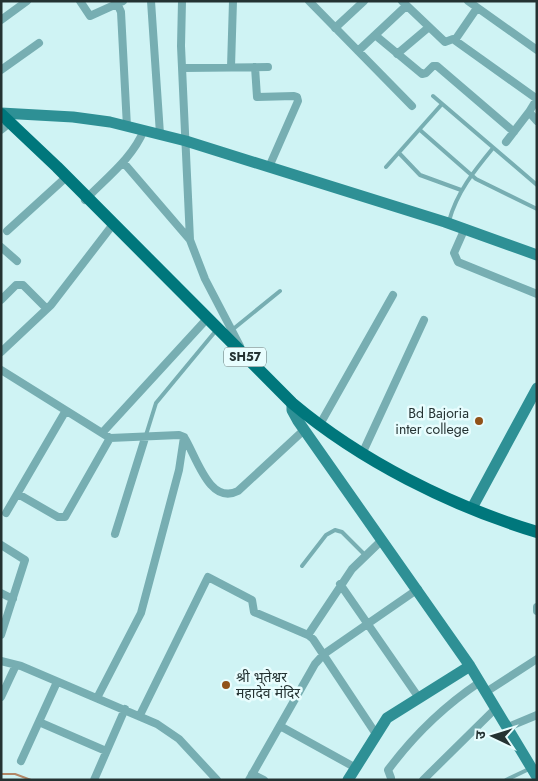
<svg xmlns="http://www.w3.org/2000/svg" width="538" height="781" font-family="Jost,'Noto Sans Devanagari',sans-serif">
<rect width="100%" height="100%" fill="#cff3f4"/>
<g fill="none" stroke-linecap="round" stroke-linejoin="round">
<!-- stream -->
<path stroke="#b28767" stroke-width="2" d="M1,774h14l16,6"/>
<!-- lane -->
<path stroke="#77aeb2" stroke-width="4" d="M433,96l104,89
M420,130l56,49 61,30
M399,153l21,22 41,15
M386,167l56,-63
M449,221c8,-29 25,-50 44,-73
M232,330l48,-39
M146,435l10,-32 58,-70
M302,566l24,-31 9,-5 7,2 23,23
M506,780l23,-11"/>
<!-- street -->
<path stroke="#77aeb2" stroke-width="8" d="M80,1l10,15 33,-15
M116,1l5,11 6,115
M151,1l9,133
M182,1l-1,45 9,194 15,39 35,67
M309,1l103,105
M402,1l43,41 8,-3 84,60
M468,1l69,49
M1,20l26,-19
M335,28l29,-27
M375,35l47,39 4,-1 7,-7h4l77,66
M455,40l22,-32
M358,51l48,-45
M397,54l32,-27
M231,67l2,-66
M255,67l2,30 37,-1 3,1 1,4 -29,66
M183,68l85,-1
M1,70l38,-27
M537,99l-8,13 8,9
M1,130l5,-4
M506,142l23,-30
M123,162l67,78
M85,200c21,-22 47,-41 59,-70
M465,228l-11,25 4,9 79,32
M7,231l55,-50
M1,247l16,14
M1,300l15,-15h7l24,24
M1,352l50,-47 60,-78
M1,370l109,68 69,-3 5,2c12,18 25,69 54,54l66,-61
M319,426l74,-131
M102,433l102,-111
M362,454l62,-134
M18,494l40,23h7l45,-79
M6,513l59,-101
M115,534l30,-96
M1,545l24,15 -24,75
M340,584l79,114
M1,593l12,6
M537,607v4
M308,635l44,-66 30,-29
M1,661l20,5 136,58 22,15 38,41
M486,692l51,-33
M1,697l15,-32
M97,698l44,-85 38,-143 5,-33
M140,715l68,-138 44,23 2,12 54,23 5,4 63,95
M39,722l67,29
M280,726l76,42
M508,727l29,-12
M21,761l36,-79
M252,774l12,6
M391,778l-3,-8c26,-35 56,-64 92,-88
M94,780l31,-71
M249,780l66,-116 9,-10 94,-65
M423,780l73,-72"/>
<!-- secondary -->
<path stroke="#2e9095" stroke-width="11" d="M1,113l72,4 37,5 76,19 259,81 92,33
M292,403v7l6,11 172,245 67,111
M472,508l65,-120
M348,780l39,-62 83,-52"/>
<!-- primary -->
<path stroke="#00777c" stroke-width="12" d="M1,114l56,53 235,236c69,58 159,103 245,129"/>
</g>
<!-- markers -->
<g fill="#915219" stroke="#e8fdfe" stroke-width="2">
<circle cx="479" cy="421" r="5"/>
<circle cx="226" cy="685" r="5"/>
</g>
<g text-anchor="middle" dominant-baseline="central" stroke-width="5" stroke-linejoin="round" paint-order="stroke">
<!-- shield labels -->
<rect fill="#e8fdfe" stroke="#5f6f6f" stroke-width="1" x="224" y="347.5" width="42" height="19" rx="4"/>
<g font-size="12" font-weight="bold" fill="#243232">
<text x="245" y="357">SH57</text>
</g>
<!-- poi labels -->
<g font-size="14" fill="#243232" stroke="#e8fdfe" text-anchor="end">
<text x="469" y="413">Bd Bajoria<tspan x="469" dy="16">inter college</tspan></text>
<text x="236" y="677" text-anchor="start">श्री भूतेश्वर<tspan x="236" dy="16">महादेव मंदिर</tspan></text>
</g>
</g>
<!-- border -->
<rect width="538" height="781" fill="none" stroke="#243232" stroke-width="5"/>
<!-- north arrow -->
<g transform="translate(493 736) rotate(274)" stroke="#e8fdfe" stroke-width="4" paint-order="stroke">
<path d="M0-4L9 19L0 12L-9 19Z" fill="#243232"/>
<text y="-8" font-size="14" font-weight="bold" text-anchor="middle" fill="#243232">उ</text>
</g>
</svg>
